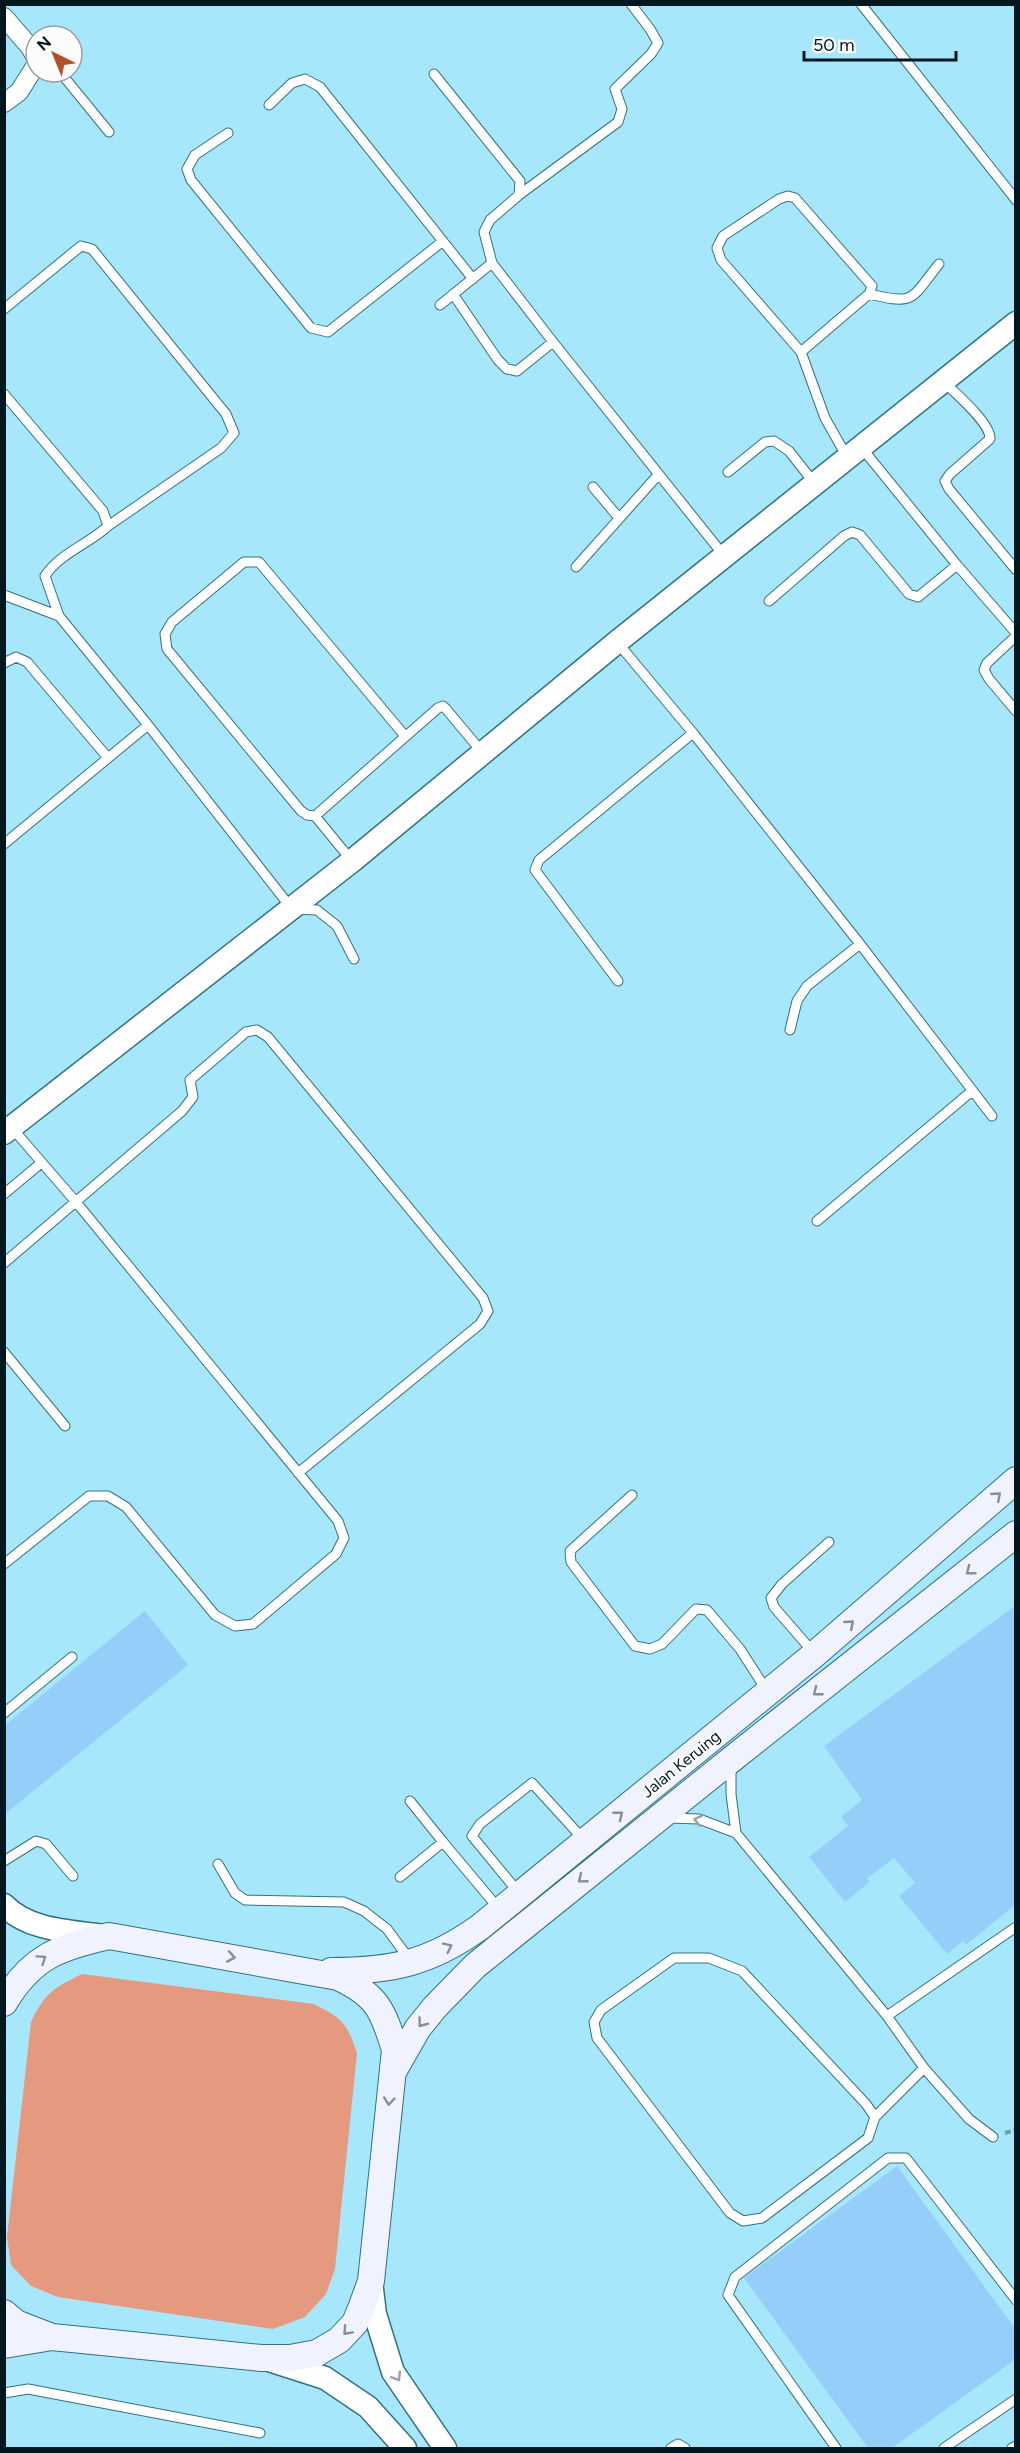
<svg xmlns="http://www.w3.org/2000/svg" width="1020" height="2453" font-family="Figtree,sans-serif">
<rect width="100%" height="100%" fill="#a7e7fc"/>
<!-- green -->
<path fill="#e59a7f" d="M82,1974l232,30c28,14 33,19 43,49l-22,216 -9,25 -21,23 -32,12 -215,-32 -27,-11 -20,-21 -4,-28 24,-215c14,-29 22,-34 51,-48z"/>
<!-- building -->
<path fill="#95cff9" d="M1016,1605v299l-50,41 -3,-4 -16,13 -48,-58 16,-13 -21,-25 -27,20 3,4 -25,20 -36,-45 39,-31 -7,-9 21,-17 -38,-54z
M145,1611l43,54 -184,150v-89z
M897,2166l119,164v29l-124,89h-24l-124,-170z"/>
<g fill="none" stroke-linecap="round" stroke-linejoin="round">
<!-- service casing -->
<g stroke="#337184" stroke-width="11">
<path id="service" d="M861,4l155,196
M60,72l49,60
M434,74l86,107 -1,14 -29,25 -6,12 8,31 61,79 172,215
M269,105l23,-22 13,-4 15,8 153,192
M228,133l-33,22 -8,14 4,11 120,148 17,4 115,-91
M519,195l99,-73 4,-13 -7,-20 36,-35 7,-11 -8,-14 -19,-25
M453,294l45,66 9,9 10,2 36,-29
M869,294c47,11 41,6 70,-30
M440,305l52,-42
M4,309l77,-63 11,3 134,165 8,19 -13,15 -113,78
M801,352l68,-58 3,-8 -77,-88 -7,-2 -9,3 -56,37 -6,12 4,12 80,92 24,66 22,39
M943,381c12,12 48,42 47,58l-40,35 -5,7 4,8 67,81
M4,394l99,117 5,15c-19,18 -48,27 -63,50l14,40
M861,447l96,118 59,68
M728,472l37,-30 9,-1 15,10 26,33
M593,487l26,31
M576,567l82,-92
M4,595l55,21 89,109 144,184 25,1 20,16 17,33
M769,601l75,-65 8,-4 8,3 49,59 9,3 39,-32
M1016,636l-29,27 -3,7 5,9 27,32
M617,642l76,91 167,211 132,172
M4,663l12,-6 11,5 81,96
M315,816l-8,-1 -6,-4 -134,-162 -2,-15 7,-12 72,-60h15l146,174
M4,844l144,-119
M352,861l-37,-45 123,-108 5,-2 3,3 36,43
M618,981l-83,-111 4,-10 154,-127
M790,1030l7,-29 10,-15 53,-42
M4,1194l37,-31
M817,1221l155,-130
M4,1263l178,-152 11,-14 -3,-17 56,-48 11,-2 11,7 215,261 5,13 -8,13 -182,149
M4,1352l61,74
M632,1495l-62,56 1,11 64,84 15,3 12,-5 34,-35 11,1 33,39 27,42
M4,1564l85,-68h19l18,11 89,108 20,11 18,-2 83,-70 8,-16 -6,-17 -262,-319 -64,-74
M813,1652l-39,-45 -3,-9 11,-14 47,-42
M4,1713l68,-56
M731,1764v30l5,39
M410,1801l33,41
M669,1818l30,1 37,14 151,183 37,52 45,51 24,18
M4,1861l32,-20 10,3 27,32
M218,1864l17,29 10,7 99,2 20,9 23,18 23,31
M400,1877l43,-35 56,67
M519,1893l-47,-57 8,-12 52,-41 52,57
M674,1958h35l33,13 124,133 9,13 -7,21 -106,80 -19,3 -13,-8 -133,-175 -3,-16 7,-12z
M887,2016l129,-89
M875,2117l49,-49
M4,2393l24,-4 232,44
M671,2448l7,-4 7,4
M836,2448l-108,-153 7,-18 153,-119h18l110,142
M944,2448l72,-49
M1012,2448l4,-2"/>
</g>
<!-- minor casing -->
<g stroke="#337184" stroke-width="20">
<path id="minor" d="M4,17l26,30 6,11
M4,103l15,-11 17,-27"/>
</g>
<!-- tertiary casing -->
<g stroke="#337184" stroke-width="25">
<path id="tertiary" d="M4,1133l348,-272 265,-219 399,-319
M4,1905c25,26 67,26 100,31
M371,2281l4,33 18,58 52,76
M269,2360l56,18 43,29 37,41"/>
</g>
<!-- secondary casing -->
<g stroke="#337184" stroke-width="28">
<path id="secondary" d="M331,1971c61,0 99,-8 149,-44l335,-273 201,-174
M4,2003c27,-46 55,-56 105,-67l229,41c39,18 45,33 57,73l-24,231 -9,25 -7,17 -16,17 -22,13 -27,5h-29l-209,-21 -36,-14 -12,-10
M394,2070l24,-42 17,-21 40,-41 257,-207 284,-225
M4,2345l48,-8"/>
</g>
<!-- path -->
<path stroke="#6c9dad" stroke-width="4" stroke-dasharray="6 3" stroke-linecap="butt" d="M1005,2133l11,-3"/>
<!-- service -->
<use href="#service" stroke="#fff" stroke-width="9"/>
<!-- minor -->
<use href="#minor" stroke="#fff" stroke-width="18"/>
<!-- tertiary -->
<use href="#tertiary" stroke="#fff" stroke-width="22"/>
<!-- secondary -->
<use href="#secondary" stroke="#f0f2fe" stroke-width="26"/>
</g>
<!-- one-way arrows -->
<defs><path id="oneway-chevron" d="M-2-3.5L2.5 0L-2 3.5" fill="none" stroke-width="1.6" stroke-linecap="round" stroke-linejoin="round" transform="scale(1.5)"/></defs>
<g stroke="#848f9a">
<use href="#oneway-chevron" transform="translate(997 1496) rotate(-41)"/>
<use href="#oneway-chevron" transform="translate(970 1571) rotate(142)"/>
<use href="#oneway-chevron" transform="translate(850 1624) rotate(-41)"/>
<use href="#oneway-chevron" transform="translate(817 1692) rotate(142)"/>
<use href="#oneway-chevron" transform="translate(619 1815) rotate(-39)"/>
<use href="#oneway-chevron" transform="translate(582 1879) rotate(141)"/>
<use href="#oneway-chevron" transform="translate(448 1947) rotate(-26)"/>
<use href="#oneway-chevron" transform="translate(231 1957) rotate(10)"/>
<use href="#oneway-chevron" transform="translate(42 1959) rotate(-35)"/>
<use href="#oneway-chevron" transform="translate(422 2023) rotate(127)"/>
<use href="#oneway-chevron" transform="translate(389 2101) rotate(96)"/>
<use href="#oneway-chevron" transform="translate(347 2331) rotate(133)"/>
</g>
<g stroke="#99a2a5">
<use href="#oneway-chevron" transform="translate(698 1820) rotate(-167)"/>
<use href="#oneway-chevron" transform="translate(397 2377) rotate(58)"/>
</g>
<g text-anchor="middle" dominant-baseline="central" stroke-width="5" stroke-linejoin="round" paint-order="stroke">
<!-- street labels -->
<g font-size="16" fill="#00171f" stroke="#fcfcfc">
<text transform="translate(681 1764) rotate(-39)">Jalan Keruing</text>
</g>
</g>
<!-- border -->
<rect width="1020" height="2453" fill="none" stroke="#00171f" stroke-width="12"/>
<!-- north arrow -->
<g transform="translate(54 54) rotate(317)"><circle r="28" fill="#fcfcfc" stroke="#97a0a4" stroke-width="1.5"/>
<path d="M0-4.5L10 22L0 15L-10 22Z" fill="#b65026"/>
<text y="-9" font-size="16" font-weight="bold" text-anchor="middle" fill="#00171f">N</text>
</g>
<!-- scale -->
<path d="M804 51v9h152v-9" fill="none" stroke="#00171f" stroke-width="3"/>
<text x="813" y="51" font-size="18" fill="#00171f" stroke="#fcfcfc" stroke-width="4.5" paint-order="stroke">50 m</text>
</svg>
